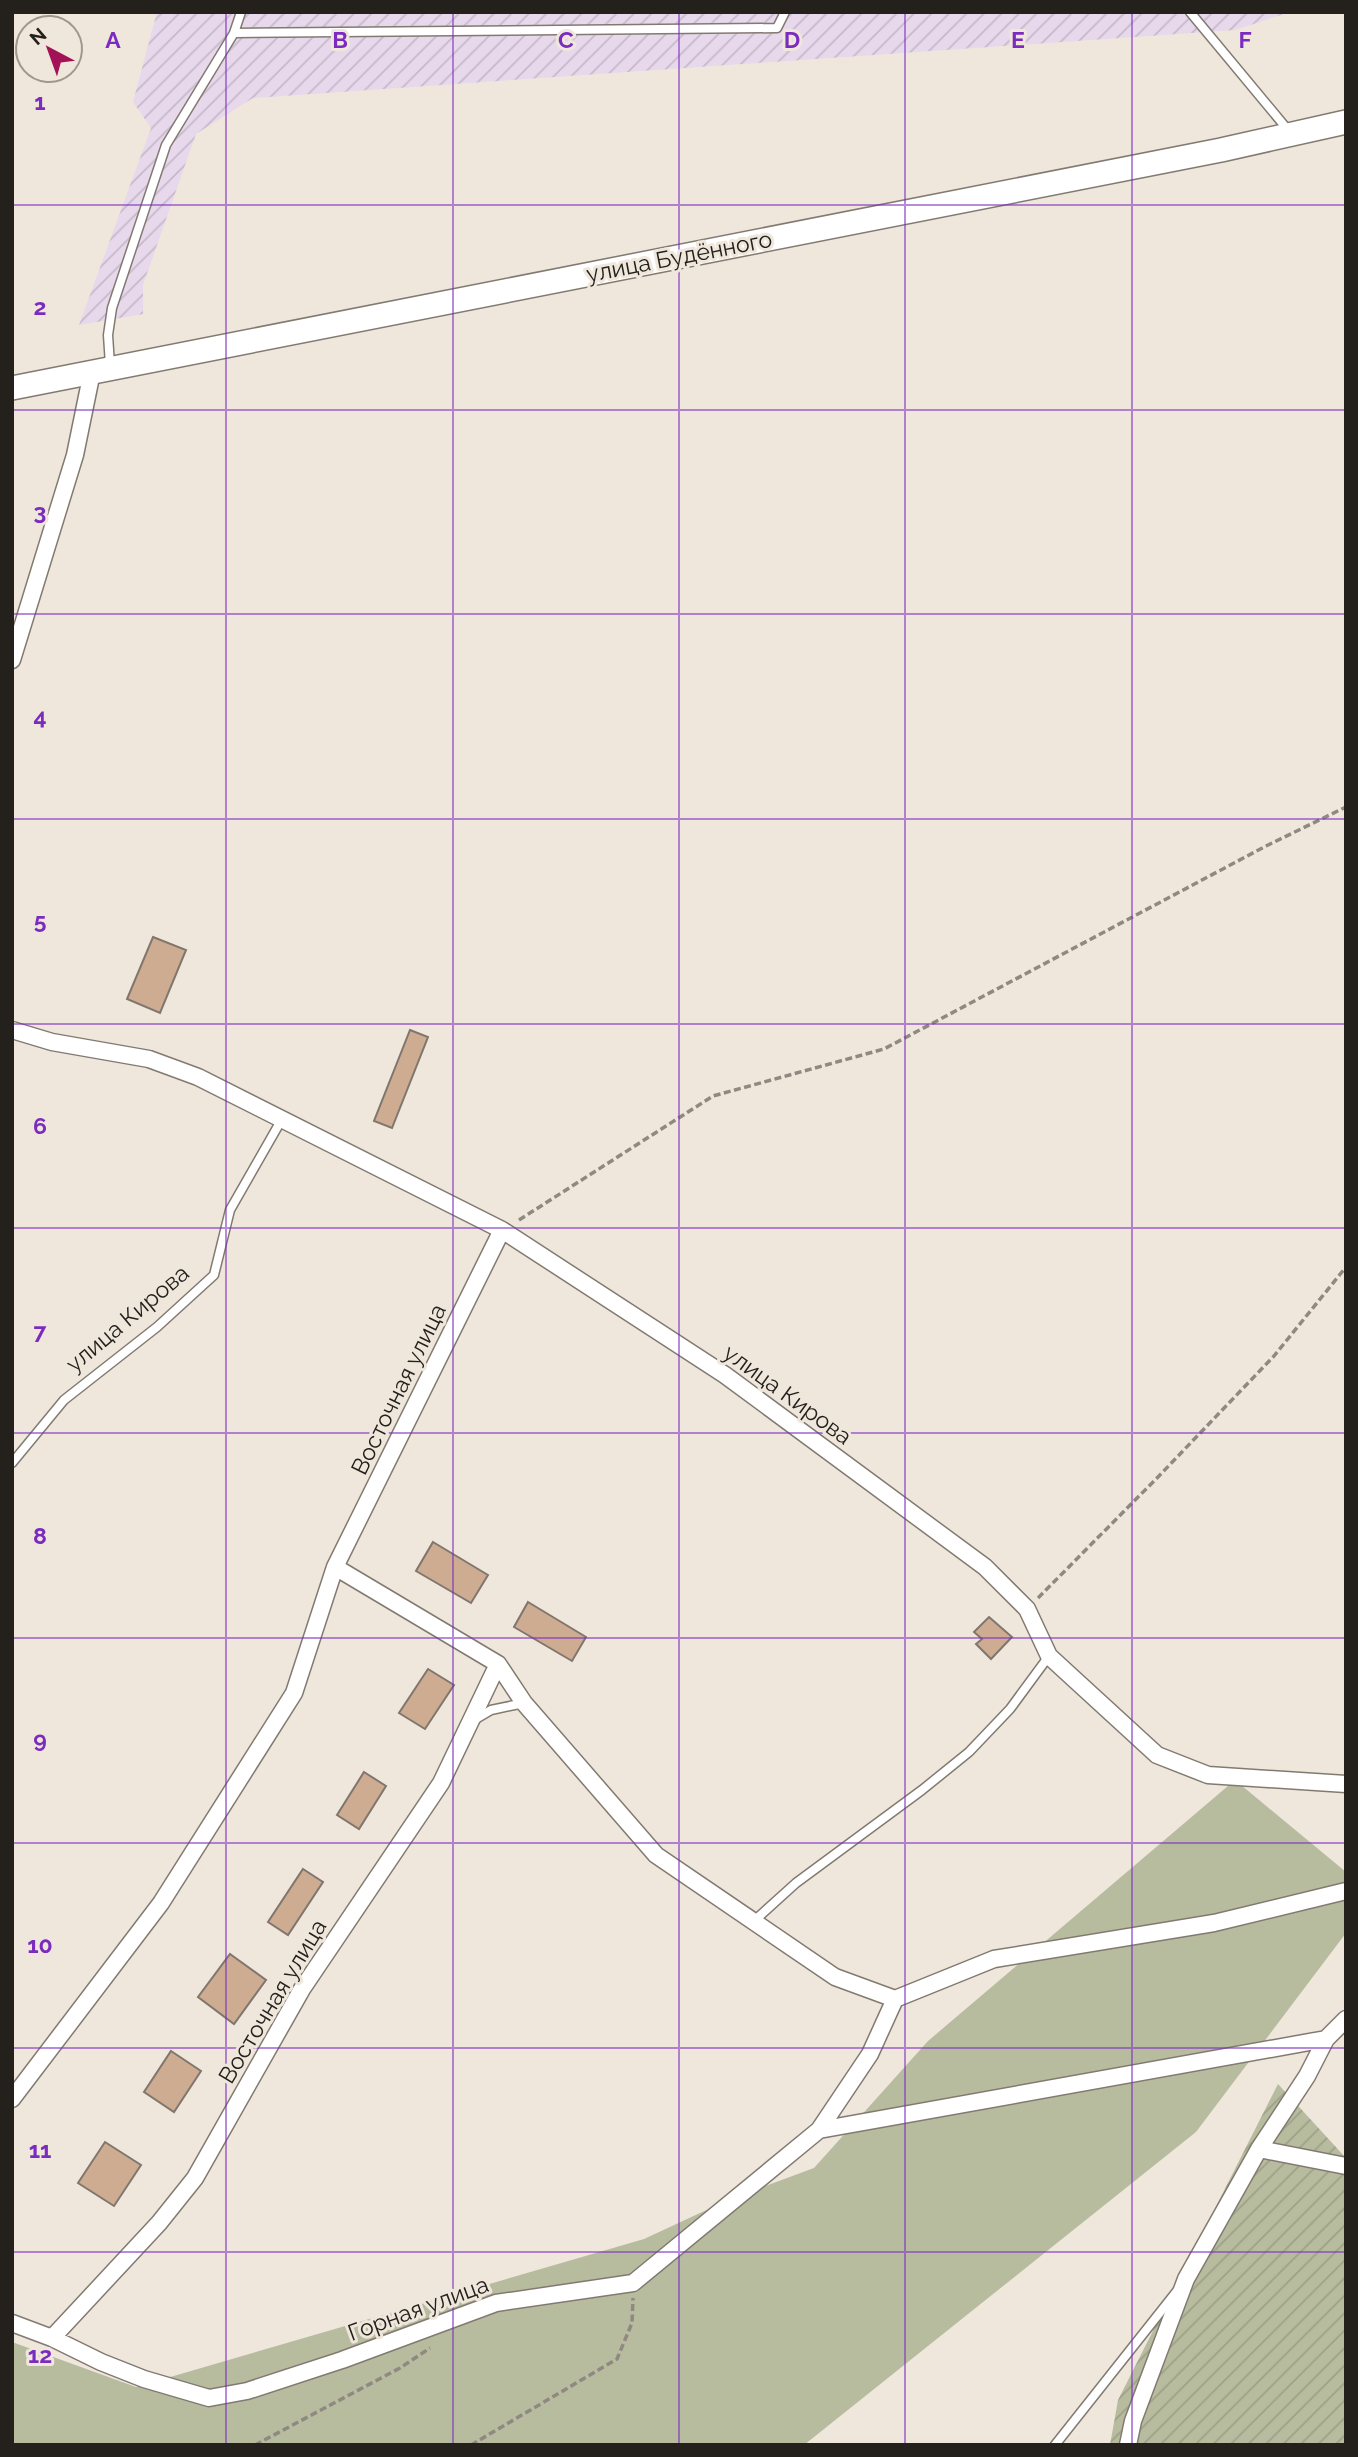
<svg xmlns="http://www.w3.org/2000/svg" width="1358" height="2457" font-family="Raleway,sans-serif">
<defs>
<pattern id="industrial-furrows" width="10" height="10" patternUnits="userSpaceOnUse" patternTransform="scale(1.75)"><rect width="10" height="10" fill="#e7d8ec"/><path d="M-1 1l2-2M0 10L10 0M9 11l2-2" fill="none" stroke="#c6b9ca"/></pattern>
<pattern id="garden-furrows" width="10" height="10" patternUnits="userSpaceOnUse" patternTransform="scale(1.75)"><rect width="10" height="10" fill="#b7bc9f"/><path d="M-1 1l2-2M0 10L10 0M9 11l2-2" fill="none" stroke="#9da188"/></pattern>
</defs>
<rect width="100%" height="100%" fill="#efe7dc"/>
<!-- industrial -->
<path fill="url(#industrial-furrows)" d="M157,12h1133l-55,18 -982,68 -57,36 -53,151v29l-64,11 72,-197 -18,-26z"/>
<!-- grass -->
<path fill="#b7bc9f" d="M1235,1780l111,92v61l-150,199 -392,313h-792v-103l124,45 508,-148 84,-39 86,-32 114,-127z"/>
<!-- garden -->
<path fill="url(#garden-furrows)" d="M1278,2084l68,74v287h-236l8,-45z"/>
<!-- building -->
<path fill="#cdac91" stroke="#80766e" stroke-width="2" d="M153,937l33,13 -26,63 -33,-14z
M410,1030l18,7 -36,91 -18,-7z
M433,1542l55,33 -17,28 -55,-32z
M528,1602l58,35 -14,24 -58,-34z
M989,1617l23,20 -21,22 -15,-15 6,-5 -8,-7z
M428,1669l26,16 -29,44 -26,-16z
M364,1772l22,14 -27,43 -22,-14z
M303,1869l20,13 -35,53 -20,-13z
M230,1954l36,26 -32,44 -36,-27z
M171,2051l30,20 -27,41 -30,-20z
M105,2142l36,23 -27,41 -36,-23z"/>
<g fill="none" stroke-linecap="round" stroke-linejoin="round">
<!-- service casing -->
<g stroke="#827a70" stroke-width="11">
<path id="service" d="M1190,12l98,118
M234,33l543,-5 8,-16
M110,365l-2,-30 4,-27 54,-163 68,-112 7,-21
M12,1463l52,-63 93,-73 57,-52 16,-65 52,-91
M474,1720l17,-10 33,-7
M754,1921l42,-38 126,-93 47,-38 41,-43 39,-53
M1055,2445l122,-154"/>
</g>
<!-- minor casing -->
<g stroke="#827a70" stroke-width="19">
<path id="minor" d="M12,660l63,-205 17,-83
M12,1030l40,12 97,17 49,18 304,153 223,145 260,192 42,42 22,47 108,99 51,20 138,9
M335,1567l163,97 26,39 132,152 179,122 60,22
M895,1999l99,-40 220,-36 132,-32
M12,2099l149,-196 133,-210 41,-126 167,-337
M819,2130l507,-91
M1259,2149l87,17
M12,2323l40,15 49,24 43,17 65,19 38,-7 95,-31 154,-57 137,-20 186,-153 51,-76 25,-55
M52,2338l107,-115 36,-45 107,-189 139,-206 57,-119
M1128,2445l5,-24 53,-142 73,-130 48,-73 19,-37 20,-20"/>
</g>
<!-- secondary casing -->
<g stroke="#827a70" stroke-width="26">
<path id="secondary" d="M12,388l1209,-238 125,-28"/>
</g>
<!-- path -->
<path stroke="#8f8981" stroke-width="3.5" stroke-dasharray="7 3.5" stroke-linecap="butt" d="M519,1220l194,-124 171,-47 382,-203 80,-39
M1038,1598l119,-120 117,-122 72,-89
M255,2445l145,-77 30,-20
M471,2445l146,-86 15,-36 1,-25"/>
<!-- service -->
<use href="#service" stroke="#fff" stroke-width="8"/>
<!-- minor -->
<use href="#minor" stroke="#fff" stroke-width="16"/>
<!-- secondary -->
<use href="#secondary" stroke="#fff" stroke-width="23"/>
</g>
<!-- grid -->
<path fill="none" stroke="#7b2cbf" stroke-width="2" stroke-opacity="0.55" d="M226,12v2433M453,12v2433M679,12v2433M905,12v2433M1132,12v2433M12,205h1334M12,410h1334M12,614h1334M12,819h1334M12,1024h1334M12,1228h1334M12,1433h1334M12,1638h1334M12,1843h1334M12,2048h1334M12,2252h1334"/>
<g text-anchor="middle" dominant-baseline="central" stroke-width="6" stroke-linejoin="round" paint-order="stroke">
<!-- street labels -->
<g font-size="23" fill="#24211d" stroke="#efe7dc">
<text transform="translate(679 256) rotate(-11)">улица Будённого</text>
<text transform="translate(127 1318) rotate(-40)">улица Кирова</text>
<text transform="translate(398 1389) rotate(-64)">Восточная улица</text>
<text transform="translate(788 1394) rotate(36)">улица Кирова</text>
<text transform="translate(272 2001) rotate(-59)">Восточная улица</text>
<text transform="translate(418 2308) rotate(-20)">Горная улица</text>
</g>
</g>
<g font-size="23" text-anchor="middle" font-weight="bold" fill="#7b2cbf" stroke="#efe7dc" stroke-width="6" stroke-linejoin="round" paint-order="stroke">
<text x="113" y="48">A</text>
<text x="340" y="48">B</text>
<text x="566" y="48">C</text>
<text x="792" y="48">D</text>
<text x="1018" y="48">E</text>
<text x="1245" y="48">F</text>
<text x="40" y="110">1</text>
<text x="40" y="315">2</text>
<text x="40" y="520">3</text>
<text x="40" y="725">4</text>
<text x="40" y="929">5</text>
<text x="40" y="1134">6</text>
<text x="40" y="1339">7</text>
<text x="40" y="1544">8</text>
<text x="40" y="1748">9</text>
<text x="40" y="1953">10</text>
<text x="40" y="2158">11</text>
<text x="40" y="2363">12</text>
</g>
<!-- border -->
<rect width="1358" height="2457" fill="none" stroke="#24211d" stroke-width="28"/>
<!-- north arrow -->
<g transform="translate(49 49) rotate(319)"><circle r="33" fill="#efe7dc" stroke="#9e9890" stroke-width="2"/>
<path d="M0-5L12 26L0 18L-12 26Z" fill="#a31256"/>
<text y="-10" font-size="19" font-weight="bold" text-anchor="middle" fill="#24211d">N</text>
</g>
</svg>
